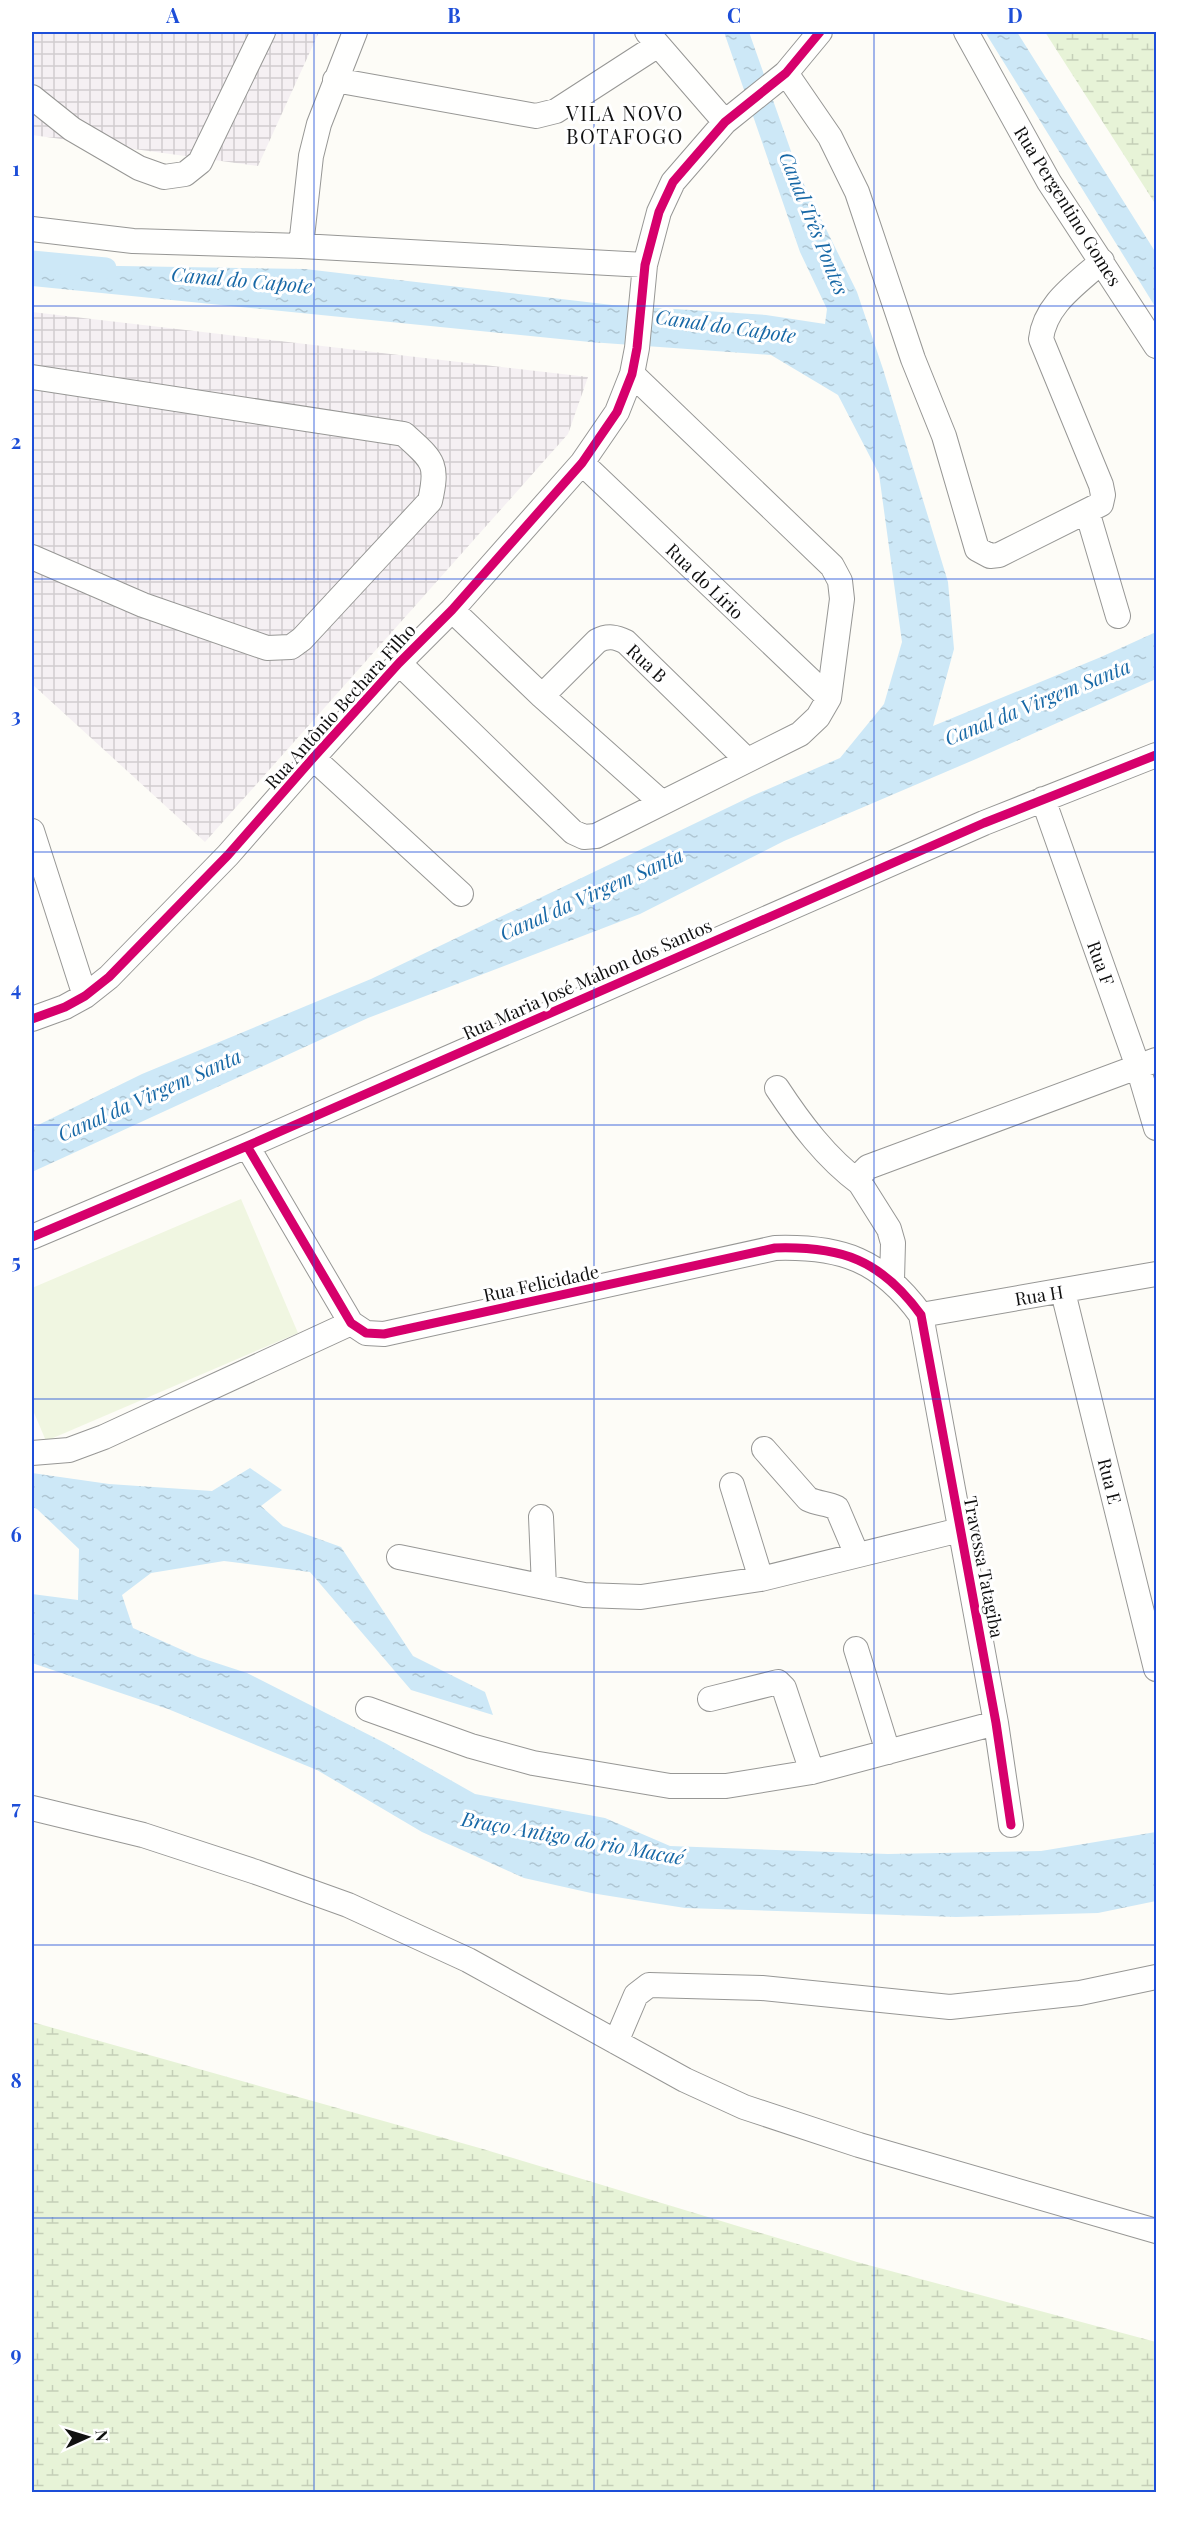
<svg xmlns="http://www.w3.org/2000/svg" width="1188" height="2524" font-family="'Playfair Display',serif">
<defs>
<pattern id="industrial-grid" width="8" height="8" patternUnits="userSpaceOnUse" patternTransform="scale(1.5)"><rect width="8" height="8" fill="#f5f0f3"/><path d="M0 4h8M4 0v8" fill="none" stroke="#d1cdcf"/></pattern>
<pattern id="wetland-marsh" width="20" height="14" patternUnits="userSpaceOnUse" patternTransform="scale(1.5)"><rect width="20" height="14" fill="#e7f3d7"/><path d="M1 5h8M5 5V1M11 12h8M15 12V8" fill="none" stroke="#c5cfb8"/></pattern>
<pattern id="water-ripples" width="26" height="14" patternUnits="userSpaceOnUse" patternTransform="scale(1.5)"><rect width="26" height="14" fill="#cde8f7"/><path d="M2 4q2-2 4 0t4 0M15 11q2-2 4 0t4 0" fill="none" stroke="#afc6d3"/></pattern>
</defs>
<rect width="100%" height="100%" fill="#fdfcf7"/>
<!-- industrial -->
<path fill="url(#industrial-grid)" d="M32,32h287l-61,134 -226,-31z
M32,312l556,65 -20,57 -363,408 -173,-158z"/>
<!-- wetland -->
<path fill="url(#wetland-marsh)" d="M1045,32h111v173z
M32,2022l451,127 374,113 299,80v150h-1124z"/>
<!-- pitch -->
<path fill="#f0f6e1" d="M241,1199l57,134 -252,108 -14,-33v-120z"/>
<!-- water -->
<path fill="url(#water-ripples)" d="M724,32h25l50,142 58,118 26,77 65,213 6,67 -21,77 168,-69 55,-25v47l-180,80 -192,82 -144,73 -272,104 -336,154v-44l110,-54 229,-95 381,-183 88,-38 44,-54 18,-62 -23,-168 -41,-79 -67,-40 -181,-13 -558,-56v-23l28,2 245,4 307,36 154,10 59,9 2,-15 -27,-57z
M985,32h32l139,221v55z
M250,1468l32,22 -21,16 22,20 58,21 72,109 72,36 8,23 -82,-25 -101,-118 -86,-11 -73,12 -29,22 11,33 65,29 49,16 138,70 90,51 130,24 65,28 218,8 153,-3 115,-19v69l-58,12 -142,4 -271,-9 -94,-15 -67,-15 -102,-46 -105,-62 -149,-61 -136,-46v-69l46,6 1,-51 -42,-40 -5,-2v-34l77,11 103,7z"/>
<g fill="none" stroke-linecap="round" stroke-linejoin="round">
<!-- canal -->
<path stroke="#cde8f7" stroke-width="21" d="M32,261l74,7"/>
<!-- minor casing -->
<g stroke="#979795" stroke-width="26">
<path id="minor" d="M647,32l78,90
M966,32l83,150 107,164
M786,73l44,64 27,55 56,167 31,77 33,113 13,7 9,-1 102,-51 2,-9 -2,-10 -60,-146c4,-35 36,-55 61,-78
M335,80l201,36 20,-5 102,-66
M32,97l40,32 67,39 25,9 21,-3 15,-12 63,-130
M32,229l101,12 168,5 344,19
M301,246l10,-90 8,-32 36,-92
M32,377l372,57c28,26 35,28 26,67l-128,138 -11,8 -24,1 -124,-43 -111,-48
M582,463l247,235
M1087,511l31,105
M452,610l90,86 119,106
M399,663l174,169 11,5 12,-1 204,-102 18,-17 11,-19 13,-99 -2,-18 -8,-15 -200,-192
M542,696l55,-55c11,-6 19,-4 29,1l120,117
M313,758l148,136
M1043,799l95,268 18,61
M32,831l53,165
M32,1019l33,-12 20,-11 24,-19 119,-122 85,-97 86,-95 53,-53 130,-147 35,-51 15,-38 5,-26 8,-83 14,-53 14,-30 52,-60 61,-49 34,-41
M777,1088c23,35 49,70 83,95
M247,1146l104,177 15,10 18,1 391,-86c67,-2 106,12 146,67l75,408 15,102
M32,1237l215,-91 737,-323 172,-68
M892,1280l1,-37 -4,-14 -29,-46 1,-9 7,-7 288,-107
M1063,1292l93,377
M921,1315l235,-41
M764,1449l44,50c10,5 19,4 29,9l20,47
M32,1453l37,-3 35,-13 247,-114
M732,1485l29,94
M541,1517l3,70
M399,1557l185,38 57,2 120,-18 199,-49
M856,1649l32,103
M710,1699l68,-17 6,6 28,84
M368,1709l103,37 62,17 137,23h56l86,-14 184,-49
M32,1808l111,27 113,37 92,33 120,55 217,120 59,27 115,38 297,86
M616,2042l20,-47 13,-10 113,3 188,19 130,-14 76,-16"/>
</g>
<!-- minor -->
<use href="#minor" stroke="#fffffe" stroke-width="24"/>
<!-- cycleway casing -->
<g stroke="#fff" stroke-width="13">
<path id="cycleway" d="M32,1019l33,-12 20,-11 24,-19 119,-122 85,-97 86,-95 53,-53 130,-147 35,-51 15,-38 5,-26 8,-83 14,-53 14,-30 52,-60 61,-49 34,-41
M247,1146l104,177 15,10 18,1 391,-86c67,-2 106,12 146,67l75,408 15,102
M32,1237l215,-91 737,-323 172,-68"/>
</g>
<!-- cycleway -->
<use href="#cycleway" stroke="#d6006c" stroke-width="9"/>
</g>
<!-- grid -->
<path fill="none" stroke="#1d4ed8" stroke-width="1.5" stroke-opacity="0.55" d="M314,32v2460M594,32v2460M874,32v2460M32,306h1124M32,579h1124M32,852h1124M32,1125h1124M32,1399h1124M32,1672h1124M32,1945h1124M32,2218h1124"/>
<g text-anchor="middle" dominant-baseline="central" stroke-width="6" stroke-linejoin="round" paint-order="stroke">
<!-- street labels -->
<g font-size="18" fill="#111" stroke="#fff">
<text transform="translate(1068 206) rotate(58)">Rua Pergentino Gomes</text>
<text transform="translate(705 581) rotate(44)">Rua do Lírio</text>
<text transform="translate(647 663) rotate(43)">Rua B</text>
<text transform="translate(340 706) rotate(-48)">Rua Antônio Bechara Filho</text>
<text transform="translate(1101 963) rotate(70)">Rua F</text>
<text transform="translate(587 979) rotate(-24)">Rua Maria José Mahon dos Santos</text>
<text transform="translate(541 1283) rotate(-12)">Rua Felicidade</text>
<text transform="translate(1039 1295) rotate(-9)">Rua H</text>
<text transform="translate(1110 1481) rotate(76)">Rua E</text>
<text transform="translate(984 1567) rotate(79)">Travessa Tatagiba</text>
</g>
<!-- neighbourhood labels -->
<g font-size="20" letter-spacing="1.5" fill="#111" stroke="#fff">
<text x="625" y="112">VILA NOVO<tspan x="625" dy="23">BOTAFOGO</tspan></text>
</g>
<!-- water labels -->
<g font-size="20" font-style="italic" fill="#1768a6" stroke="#fff">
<text transform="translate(815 223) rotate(68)">Canal Três Pontes</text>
<text transform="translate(242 279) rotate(5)">Canal do Capote</text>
<text transform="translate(726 325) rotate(8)">Canal do Capote</text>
<text transform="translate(1037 701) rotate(-22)">Canal da Virgem Santa</text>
<text transform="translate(591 893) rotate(-24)">Canal da Virgem Santa</text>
<text transform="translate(149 1094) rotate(-24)">Canal da Virgem Santa</text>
<text transform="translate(573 1837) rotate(10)">Braço Antigo do rio Macaé</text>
</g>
</g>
<!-- border -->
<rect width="1188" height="2524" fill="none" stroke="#ffffff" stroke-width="66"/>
<!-- north arrow -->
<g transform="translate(87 2437) rotate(86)" stroke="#ffffff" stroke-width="4.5" paint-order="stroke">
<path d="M0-4.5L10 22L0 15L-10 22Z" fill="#111111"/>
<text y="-9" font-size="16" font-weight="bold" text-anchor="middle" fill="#111111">N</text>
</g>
<rect x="33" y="33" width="1122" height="2458" fill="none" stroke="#1d4ed8" stroke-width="2"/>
<g font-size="20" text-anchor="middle" font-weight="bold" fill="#1d4ed8">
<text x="173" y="23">A</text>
<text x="454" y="23">B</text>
<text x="734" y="23">C</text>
<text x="1015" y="23">D</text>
<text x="16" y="176">1</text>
<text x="16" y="449">2</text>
<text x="16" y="723">3</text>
<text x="16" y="996">4</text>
<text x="16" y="1269">5</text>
<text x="16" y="1542">6</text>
<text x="16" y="1815">7</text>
<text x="16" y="2088">8</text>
<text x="16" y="2361">9</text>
</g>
</svg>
